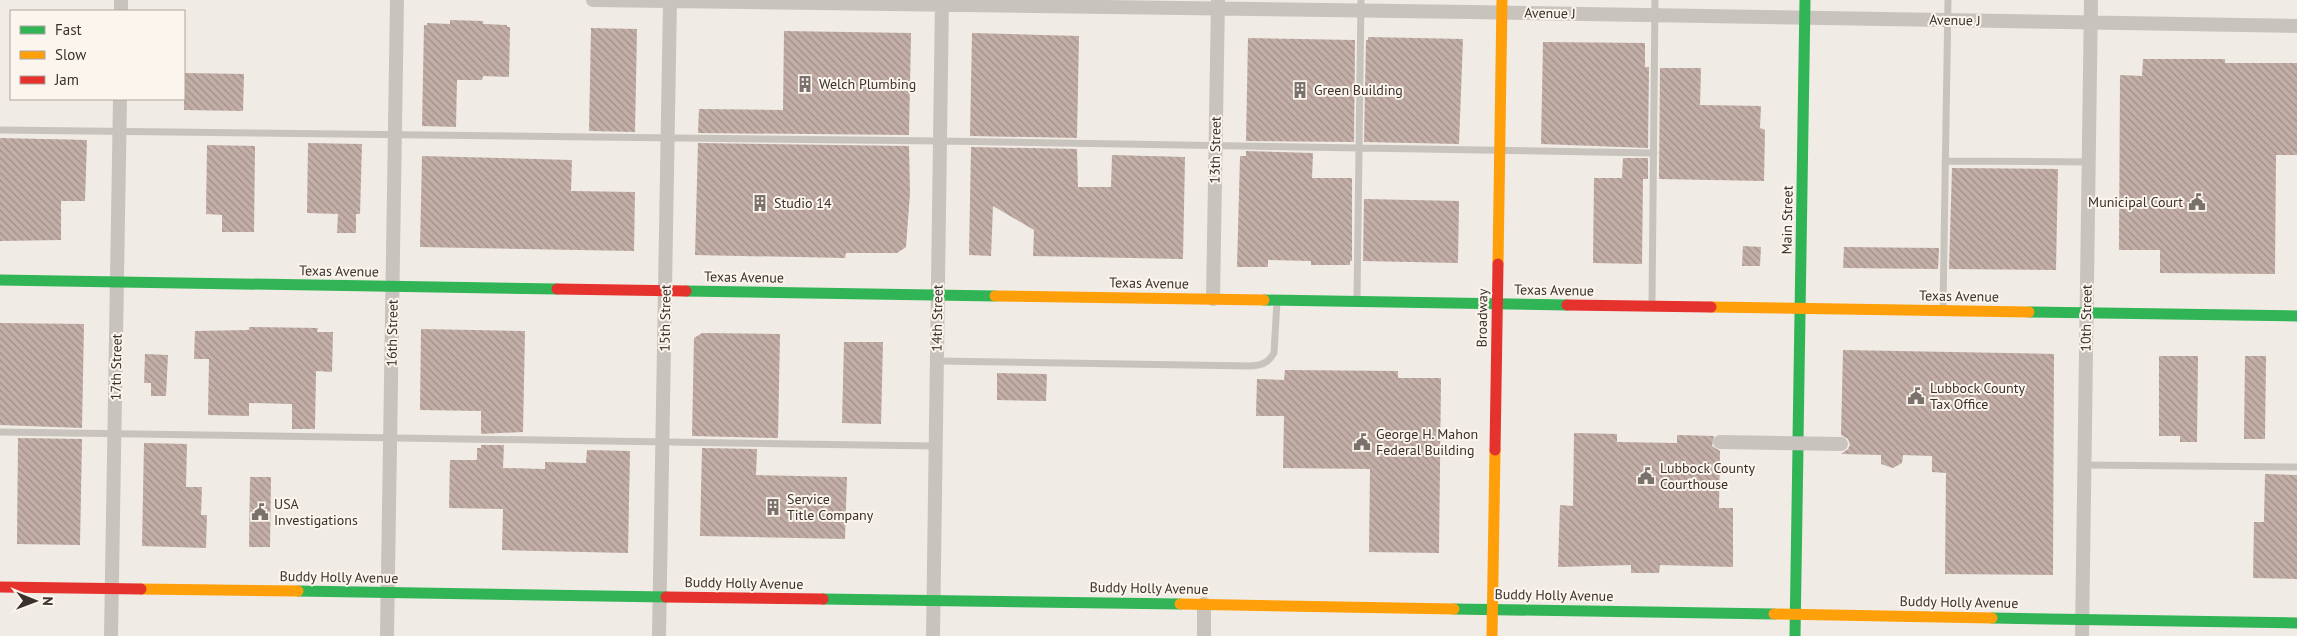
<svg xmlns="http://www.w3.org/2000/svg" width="2297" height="636" font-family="'PT Sans',sans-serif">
<defs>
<pattern id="building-back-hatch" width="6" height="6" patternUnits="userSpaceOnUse" patternTransform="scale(1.25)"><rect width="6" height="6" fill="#c3afa7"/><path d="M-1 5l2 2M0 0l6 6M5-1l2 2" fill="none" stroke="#a08f88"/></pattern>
</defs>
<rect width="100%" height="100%" fill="#f0ebe5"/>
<!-- building -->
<path fill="url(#building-back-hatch)" d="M450,20l33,1v3l24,1v2h3l-1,50 -26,-1 -1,4h-25l-1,47 -34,-1 2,-101h3v-2l23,1z
M591,28l46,1 -2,103 -46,-1z
M784,31l127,2 -2,102 -211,-2 1,-24 84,1z
M972,33l107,3 -2,102 -107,-2z
M1368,37l95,2 -4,105 -95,-2 2,-102h2z
M1248,38l107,2 -1,102 -108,-1z
M1543,42l102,1v24h4l-1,81 -107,-4z
M2143,59h82v4h72v92h-21l-1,119 -115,-1v-23h-41l1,-175 22,1z
M1660,68h41l-1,37 61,1 -1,22 5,2 -1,51 -105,-2z
M184,73l60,1 -1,37 -59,-1z
M0,138l87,2 -2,61h-24v39l-61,1z
M308,143l54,1 -2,70h-4v19h-19l1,-19 -31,-1z
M698,143l211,3 1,47 -4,54 -9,6h-51l-1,5 -150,-3z
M207,145l48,1 -1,86h-32v-17l-16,-1z
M971,147l106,2 1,38h33l1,-32 73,2 -2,102 -150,-3 1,-26 -41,-24 -2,50 -22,-1z
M1246,151l67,2 -1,25h40v83h-2v4h-39v-4l-43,-1v7h-31l3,-111h6z
M422,156l150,4 -1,31 64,1 -1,59 -214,-4z
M1623,158h25v21h-5l-1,85 -49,-1 1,-85h28z
M1952,168l106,1 -2,101 -107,-1z
M1364,199l95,2 -1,62 -95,-2z
M1743,246l18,1 -1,19h-18z
M1844,247l95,1 -1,21 -95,-1z
M0,323l84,1 -2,104 -82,-3z
M249,327l69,1 -1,4h16l-1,40 -16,-1 -1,58h-23v-25l-43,-1v13l-41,-1 1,-56h-15l1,-28 54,-1z
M421,329l104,2 -2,101 -42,2v-23l-61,-1z
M702,333l78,1 -2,104 -86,-2 2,-98z
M844,342h39l-2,82 -39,-1z
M1843,350l211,4 -1,221 -108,-1 1,-101 -14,-1v-16l-29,-1 -1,8 -9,5 -12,-4v-9l-40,-1 7,-5 2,-4 -2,-6 -7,-4z
M145,354l23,1 -2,41h-15v-13h-7z
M2159,356h39l-1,86h-17v-6h-21z
M2245,356h21l-1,83h-21z
M1285,370l113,1v7h43l-2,175 -70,-1 1,-83 -87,-1 1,-52h-28l1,-37 27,1z
M997,373l50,1 -1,27 -49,-1z
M1574,433l43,1v8l60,1v-8l37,1 -2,10 8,5 -1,57h14v59l-73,-2 -1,8h-28v-8l-73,2 2,-62 13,1z
M18,438l64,1 -2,106 -63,-1z
M144,443l43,1 -1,43h16l-1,28h6l-1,33 -64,-2z
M481,445h23l-1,23 42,1v-7l41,1 1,-13 43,1 -2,102 -126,-3 1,-41 -54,-1 1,-48h27v-12h4z
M702,448l55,1 -1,26 91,2 -2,62 -145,-3z
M2265,474l32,1v104l-44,-1 1,-56h10z
M250,477h21l-1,70h-21z"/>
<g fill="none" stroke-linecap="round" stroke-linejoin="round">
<!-- lane -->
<path stroke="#c9c3be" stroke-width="7" d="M0,130l940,11 714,12
M1945,161l143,1
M1357,299l4,-299
M1652,303l3,-303
M1943,308l5,-308
M937,361l314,5c11,-1 17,-3 23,-13l3,-52
M0,432l935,14
M2084,465l213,2"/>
<!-- street -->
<path stroke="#c9c3be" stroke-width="14" d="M593,0l877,12 827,14
M121,11v-11
M1213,299l5,-299
M111,636l9,-537
M387,636l10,-636
M659,636l11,-636
M933,636l9,-636
M1204,636v-32
M2082,636l9,-636"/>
<!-- fast -->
<path stroke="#30b455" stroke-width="11" d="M0,280l557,9
M686,291l309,5
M1264,300l303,5
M2029,312l268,4
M1798,440l7,-440
M298,591l368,6
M823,599l357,5
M1454,609l320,5
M1992,618l305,5
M1795,636l3,-189"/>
<!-- slow -->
<path stroke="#ff9f0a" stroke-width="11" d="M1498,264l4,-264
M995,296l269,4
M1711,307l318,5
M141,589l157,2
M1180,604l274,5
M1774,614l218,4
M1492,636l3,-186"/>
<!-- jam -->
<path stroke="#e5322d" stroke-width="11" d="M557,289l129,2
M1567,305l144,2
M1495,450l3,-186
M0,587l141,2
M666,597l157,2"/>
<!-- street-bridge -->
<path stroke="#c9c3be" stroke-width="14" d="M1720,442l121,2"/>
</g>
<!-- icons -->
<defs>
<g id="building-bare" transform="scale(1.35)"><path d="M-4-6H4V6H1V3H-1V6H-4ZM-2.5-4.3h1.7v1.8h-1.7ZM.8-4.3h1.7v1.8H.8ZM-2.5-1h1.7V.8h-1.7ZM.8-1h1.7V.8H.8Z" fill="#7a716c" stroke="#fbf5ee" stroke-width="2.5" paint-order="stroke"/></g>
<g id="civic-bare" transform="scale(1.35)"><path d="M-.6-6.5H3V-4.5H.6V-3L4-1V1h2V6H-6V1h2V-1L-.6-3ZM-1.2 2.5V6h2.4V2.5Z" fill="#7a716c" stroke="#fbf5ee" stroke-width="2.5" paint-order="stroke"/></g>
</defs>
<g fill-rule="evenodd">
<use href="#building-bare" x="805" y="84"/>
<use href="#building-bare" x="1300" y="90"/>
<use href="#civic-bare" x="2197" y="202"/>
<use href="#building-bare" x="760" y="203"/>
<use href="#civic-bare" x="1916" y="396"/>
<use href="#civic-bare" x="1362" y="442"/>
<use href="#civic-bare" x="1646" y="476"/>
<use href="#building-bare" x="773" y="507"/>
<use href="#civic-bare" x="260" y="512"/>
</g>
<g text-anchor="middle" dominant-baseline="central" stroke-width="4" stroke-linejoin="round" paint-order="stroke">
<!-- street labels -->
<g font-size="14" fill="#3b302b" stroke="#fbf5ee">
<text transform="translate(1550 13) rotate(1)">Avenue J</text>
<text transform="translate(1955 20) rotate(1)">Avenue J</text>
<text transform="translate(1215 150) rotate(-89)">13th Street</text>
<text transform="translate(1787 220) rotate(-89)">Main Street</text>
<text transform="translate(339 271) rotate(1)">Texas Avenue</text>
<text transform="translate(744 277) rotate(1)">Texas Avenue</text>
<text transform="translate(1149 283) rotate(1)">Texas Avenue</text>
<text transform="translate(1554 290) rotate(1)">Texas Avenue</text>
<text transform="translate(1959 296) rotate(1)">Texas Avenue</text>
<text transform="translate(665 318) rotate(-89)">15th Street</text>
<text transform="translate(937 318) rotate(-89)">14th Street</text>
<text transform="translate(1482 318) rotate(-89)">Broadway</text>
<text transform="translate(2086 318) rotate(-89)">10th Street</text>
<text transform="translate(392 333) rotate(-89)">16th Street</text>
<text transform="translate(116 367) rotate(-89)">17th Street</text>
<text transform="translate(339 577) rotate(1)">Buddy Holly Avenue</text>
<text transform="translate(744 583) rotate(1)">Buddy Holly Avenue</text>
<text transform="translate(1149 588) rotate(1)">Buddy Holly Avenue</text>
<text transform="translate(1554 595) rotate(1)">Buddy Holly Avenue</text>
<text transform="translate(1959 602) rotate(1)">Buddy Holly Avenue</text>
</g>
<!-- poi labels -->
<g font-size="14" fill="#3b302b" stroke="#fbf5ee" text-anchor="start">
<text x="819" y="84">Welch Plumbing</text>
<text x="1314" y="90">Green Building</text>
<text x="2183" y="202" text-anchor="end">Municipal Court</text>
<text x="774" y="203">Studio 14</text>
<text x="1930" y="388">Lubbock County<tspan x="1930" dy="16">Tax Office</tspan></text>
<text x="1376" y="434">George H. Mahon<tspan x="1376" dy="16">Federal Building</tspan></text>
<text x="1660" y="468">Lubbock County<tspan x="1660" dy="16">Courthouse</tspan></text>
<text x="787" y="499">Service<tspan x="787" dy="16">Title Company</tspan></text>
<text x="274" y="504">USA<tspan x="274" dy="16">Investigations</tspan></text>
</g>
</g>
<!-- legend -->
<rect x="10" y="10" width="175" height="90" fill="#fbf5ee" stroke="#aea6a0"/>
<rect x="20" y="26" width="25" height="8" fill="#30b455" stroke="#aea6a0"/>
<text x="55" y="35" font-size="15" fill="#3b302b">Fast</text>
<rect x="20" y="51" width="25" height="8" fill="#ff9f0a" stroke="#aea6a0"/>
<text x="55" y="60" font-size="15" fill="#3b302b">Slow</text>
<rect x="20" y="76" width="25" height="8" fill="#e5322d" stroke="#aea6a0"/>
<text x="55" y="85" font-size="15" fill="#3b302b">Jam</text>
<!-- north arrow -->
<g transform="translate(35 601) rotate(91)" stroke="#fbf5ee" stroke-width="4" paint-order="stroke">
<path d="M0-4L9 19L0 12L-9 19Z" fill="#3b302b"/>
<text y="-8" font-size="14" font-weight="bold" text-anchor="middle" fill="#3b302b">N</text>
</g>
</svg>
